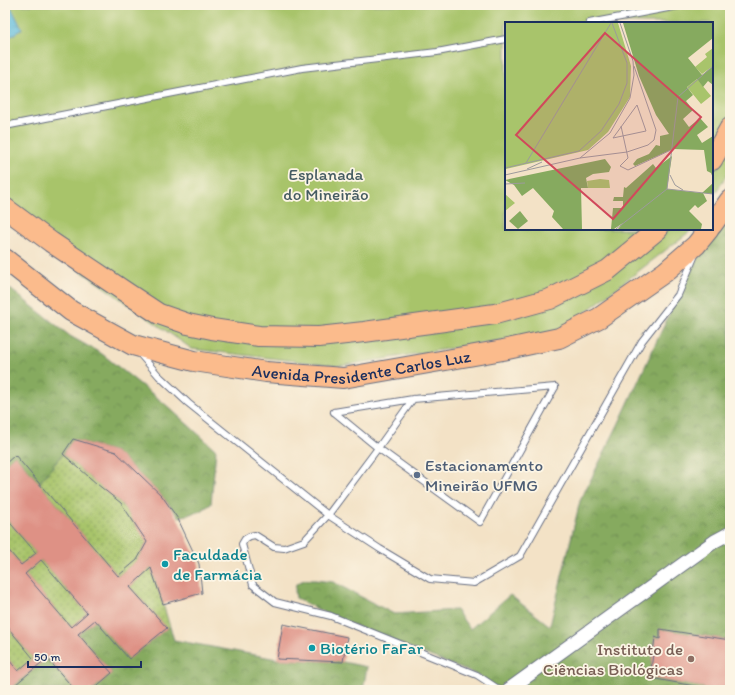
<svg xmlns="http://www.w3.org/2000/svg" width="735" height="695" font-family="Itim,sans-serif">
<defs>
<pattern id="grass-dots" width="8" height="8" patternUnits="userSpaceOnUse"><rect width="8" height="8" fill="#a8c46b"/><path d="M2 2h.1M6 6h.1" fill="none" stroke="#88a05b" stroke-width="1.8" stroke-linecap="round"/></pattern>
<pattern id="forest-crowns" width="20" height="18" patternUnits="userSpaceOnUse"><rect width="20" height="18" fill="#86aa5f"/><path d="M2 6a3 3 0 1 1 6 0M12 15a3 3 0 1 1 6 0" fill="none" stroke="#6d8b52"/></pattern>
<pattern id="water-ripples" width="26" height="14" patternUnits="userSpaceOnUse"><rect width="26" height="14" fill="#61bdde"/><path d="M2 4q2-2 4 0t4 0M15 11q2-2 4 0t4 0" fill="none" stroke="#4f9ab7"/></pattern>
</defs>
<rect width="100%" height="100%" fill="#fcf5e5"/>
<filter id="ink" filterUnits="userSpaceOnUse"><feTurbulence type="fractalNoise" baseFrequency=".025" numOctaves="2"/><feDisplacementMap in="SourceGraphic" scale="8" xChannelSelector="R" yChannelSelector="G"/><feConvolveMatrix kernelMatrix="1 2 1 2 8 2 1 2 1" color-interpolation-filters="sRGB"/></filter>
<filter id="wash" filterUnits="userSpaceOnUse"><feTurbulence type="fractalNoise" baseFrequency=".012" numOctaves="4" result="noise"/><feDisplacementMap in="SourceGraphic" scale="16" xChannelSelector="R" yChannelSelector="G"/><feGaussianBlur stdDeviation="0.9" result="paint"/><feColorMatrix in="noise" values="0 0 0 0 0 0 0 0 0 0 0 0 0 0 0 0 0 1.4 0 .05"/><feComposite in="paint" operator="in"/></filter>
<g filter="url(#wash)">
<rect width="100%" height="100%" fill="#f3e2c6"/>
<!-- grass -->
<path fill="url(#grass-dots)" stroke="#627a64" d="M63,454l34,30 24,19 26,39 -10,18 -19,16 -79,-93z
M5,517l31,36 -15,12 -16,-19z
M41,560l46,53 -16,14 -46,-53z
M151,568l12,36 7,23 -3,1 -37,-41z
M5,624l28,34 -15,13 -13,-16z"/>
<!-- forest -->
<path fill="url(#forest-crowns)" stroke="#506c5e" d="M730,200v440l-70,-11v10l-5,-2 -5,41 67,12h-217l-23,-15 -146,-59 -35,-18 -1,-8 1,-6 8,-4h11l18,2 61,32 62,-4 14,19 40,-34 40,31 30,-125 38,-76 60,-130 42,-80z
M5,285l65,51 32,18 63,50 51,46 -5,54 -10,7 -22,6 -17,-21 -46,-44 -43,-13 -10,15 -24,29 -24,-28 -10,9z
M95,620l34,39 38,-31 3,-1 4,13 103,19 66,3 24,5 -4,23h-271l20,-17 -34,-39z
M47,658l28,32h-66z"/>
<!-- park -->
<path fill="#a8c46b" stroke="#627a64" d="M5,5h725v165l-18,28v-175h-206v206h187l-132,102 -222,35 -147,-17 -187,-131z"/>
<!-- water -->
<path fill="url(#water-ripples)" stroke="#3e769e" d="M7,5h3l12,24 -17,11v-34z"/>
<g id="blocks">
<!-- building -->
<path fill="#de9185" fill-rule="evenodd" d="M73,439l43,13 46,44 16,23 21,45 3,29 -39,11 -12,-36 -21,19 37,41 -38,31 -34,-39 -17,14 34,39 -20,17h-17l-28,-32 -38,32h-4v-35l13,16 15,-13 -28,-34v-78l16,19 15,-12 -31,-36v-53l10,-9 103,121 19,-16 10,-18 -26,-39 -24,-19 -34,-30zM41,560l46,53 -16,14 -46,-53z
M283,624l64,13 -4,25 -66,-3z
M660,629l70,11v50h-13l-67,-12 5,-41 5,2z"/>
</g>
</g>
<g filter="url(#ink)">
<use href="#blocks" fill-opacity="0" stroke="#676e82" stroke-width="1"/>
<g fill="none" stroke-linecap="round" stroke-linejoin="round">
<!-- lane casing -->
<g stroke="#676e82" stroke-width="8">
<path id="lane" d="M589,23l95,-18
M5,126l297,-58 135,-16 69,-13
M139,353l20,23 29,27 140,112 52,34 50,30 44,4 46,-27 122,-215 36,-46 17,-40
M413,399l-35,49 -50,67 -24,26 -20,7 -10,-1 -19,-12 -5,1 -5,3 -3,5 11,41 22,17 56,14 146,59 23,15
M334,412l44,36 102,74 75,-135
M334,412l79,-13 142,-12"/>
</g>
<!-- street casing -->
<g stroke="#676e82" stroke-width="15">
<path id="street" d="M508,690l207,-149 15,-8"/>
</g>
<!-- primary casing -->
<g stroke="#676e82" stroke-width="22">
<g id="primary">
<path d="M712,160l18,-32"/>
<path d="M5,208l46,34 76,51 32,21 29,10 24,5 47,7 60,1 45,-5 131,-18 55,-15 58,-29 50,-41"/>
<path d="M712,225l18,-25"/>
<path id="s1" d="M5,259l66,52 62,34 61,16 72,11 77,6 160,-28 56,-12 40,-20 66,-46 31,-27 13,-16"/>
</g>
</g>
<!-- lane -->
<use href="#lane" stroke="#fff" stroke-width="6"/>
<!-- street -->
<use href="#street" stroke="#fff" stroke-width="13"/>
<!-- primary -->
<use href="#primary" stroke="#fbbb8c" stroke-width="20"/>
</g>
</g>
<!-- markers -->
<circle fill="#5c6f8a" stroke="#fcf5e5" stroke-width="1.5" cx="417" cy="475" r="4"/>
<g fill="#0f9aa8" stroke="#fcf5e5" stroke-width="1.5">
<circle cx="165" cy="564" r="4"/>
<circle cx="312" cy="648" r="4"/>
</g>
<circle fill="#8d6e63" stroke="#fcf5e5" stroke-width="1.5" cx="691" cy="659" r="4"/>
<g text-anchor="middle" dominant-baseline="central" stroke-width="3.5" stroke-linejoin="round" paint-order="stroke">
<!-- park labels -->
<g font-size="17" fill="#455c62" stroke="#fcf5e5">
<text x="326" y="174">Esplanada<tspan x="326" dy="20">do Mineirão</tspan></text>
</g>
<!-- street labels -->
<g font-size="17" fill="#1b2f5e" stroke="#fcf5e5">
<text stroke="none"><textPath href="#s1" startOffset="387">Avenida Presidente Carlos Luz</textPath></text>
</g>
<!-- service labels -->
<g font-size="17" fill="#4e5e75" stroke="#fcf5e5" text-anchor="start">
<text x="425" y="465">Estacionamento<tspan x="425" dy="20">Mineirão UFMG</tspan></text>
</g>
<!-- culture labels -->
<g font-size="17" fill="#0d838f" stroke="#fcf5e5" text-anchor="start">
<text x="173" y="554">Faculdade<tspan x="173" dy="20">de Farmácia</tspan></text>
<text x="320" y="648">Biotério FaFar</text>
</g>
<!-- education labels -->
<g font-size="17" fill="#785e54" stroke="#fcf5e5" text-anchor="end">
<text x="683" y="649">Instituto de<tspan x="683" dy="20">Ciências Biológicas</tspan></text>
</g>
</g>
<!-- overview -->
<g transform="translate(505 22)">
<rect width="208" height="208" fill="#f3e2c6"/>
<path d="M208,26v18l-11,8 -7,-7 12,-10 -2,-3zM192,57l14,17 -10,8 -14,-17zM95,157l9,1 1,8h-22l-1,-7z" fill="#a8c46b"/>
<path d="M118,1h90v15l-25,20 14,17 11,-9v19l-5,-4 -5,6 -6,-8 -10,8 6,8 -7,6 7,9 -10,9 6,8 11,-9 8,9 -11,8 5,8 11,-7v42l-2,-5 -4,-2 -3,-21 -31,-1 -38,17 -2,-2 4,-5 12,-5 7,-9 4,1v-10l9,-2 -13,-19 -17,-39zM167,134l-5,33 35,4 11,-10v11l-10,-1 4,8 -9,7 -3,-3 -6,6 13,13 -1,5h-83l5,-6 -9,6h-51l-11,-12 2,-6 -21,-23 -11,8 -8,-11 -9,-5 100,-21 6,8 -2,5 -16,2 -7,4 2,10h-7l1,41h29l2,-21h10v-7h-10l1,-4h9l1,-10 2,1 27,-24 3,4zM15,189l8,10 -10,8 -9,-8z" fill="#86aa5f"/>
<path d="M0,1h113l13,43 -1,31 -22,35 -20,18 -82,19zM0,172l10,9 -10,8z" fill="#a8c46b"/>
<path fill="none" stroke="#9d9a9c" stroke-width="1" d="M116,104l7,32 -8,8 8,4 45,-21M108,116l33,-7 -9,-26M108,116l24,-33M75,136l47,-6 21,-7 6,-5 2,-10 -22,-64M21,141l85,-140M0,146l74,-17 22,-20 18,-27 8,-21v-20l-15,-40M22,147l15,-7M0,153l75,-17 30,-25 20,-35 4,-23 -1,-14 -13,-38M165,153l5,10 8,5M0,162l20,-1M162,167l11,-92 35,-31M162,167l46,5M111,207l51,-40"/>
<path fill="#d1495b" fill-opacity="0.15" stroke="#d1495b" stroke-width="2" d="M100,11l96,84 -88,102 -97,-84z"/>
<rect width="208" height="208" fill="none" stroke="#1b2f5e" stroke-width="2"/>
</g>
<!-- margin -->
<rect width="735" height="695" fill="none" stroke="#fcf5e5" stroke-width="20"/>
<!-- scale -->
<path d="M28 661v6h113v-6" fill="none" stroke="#1b2f5e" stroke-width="2"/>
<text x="34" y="661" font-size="12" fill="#1b2f5e" stroke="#fcf5e5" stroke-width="3" paint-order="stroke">50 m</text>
</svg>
